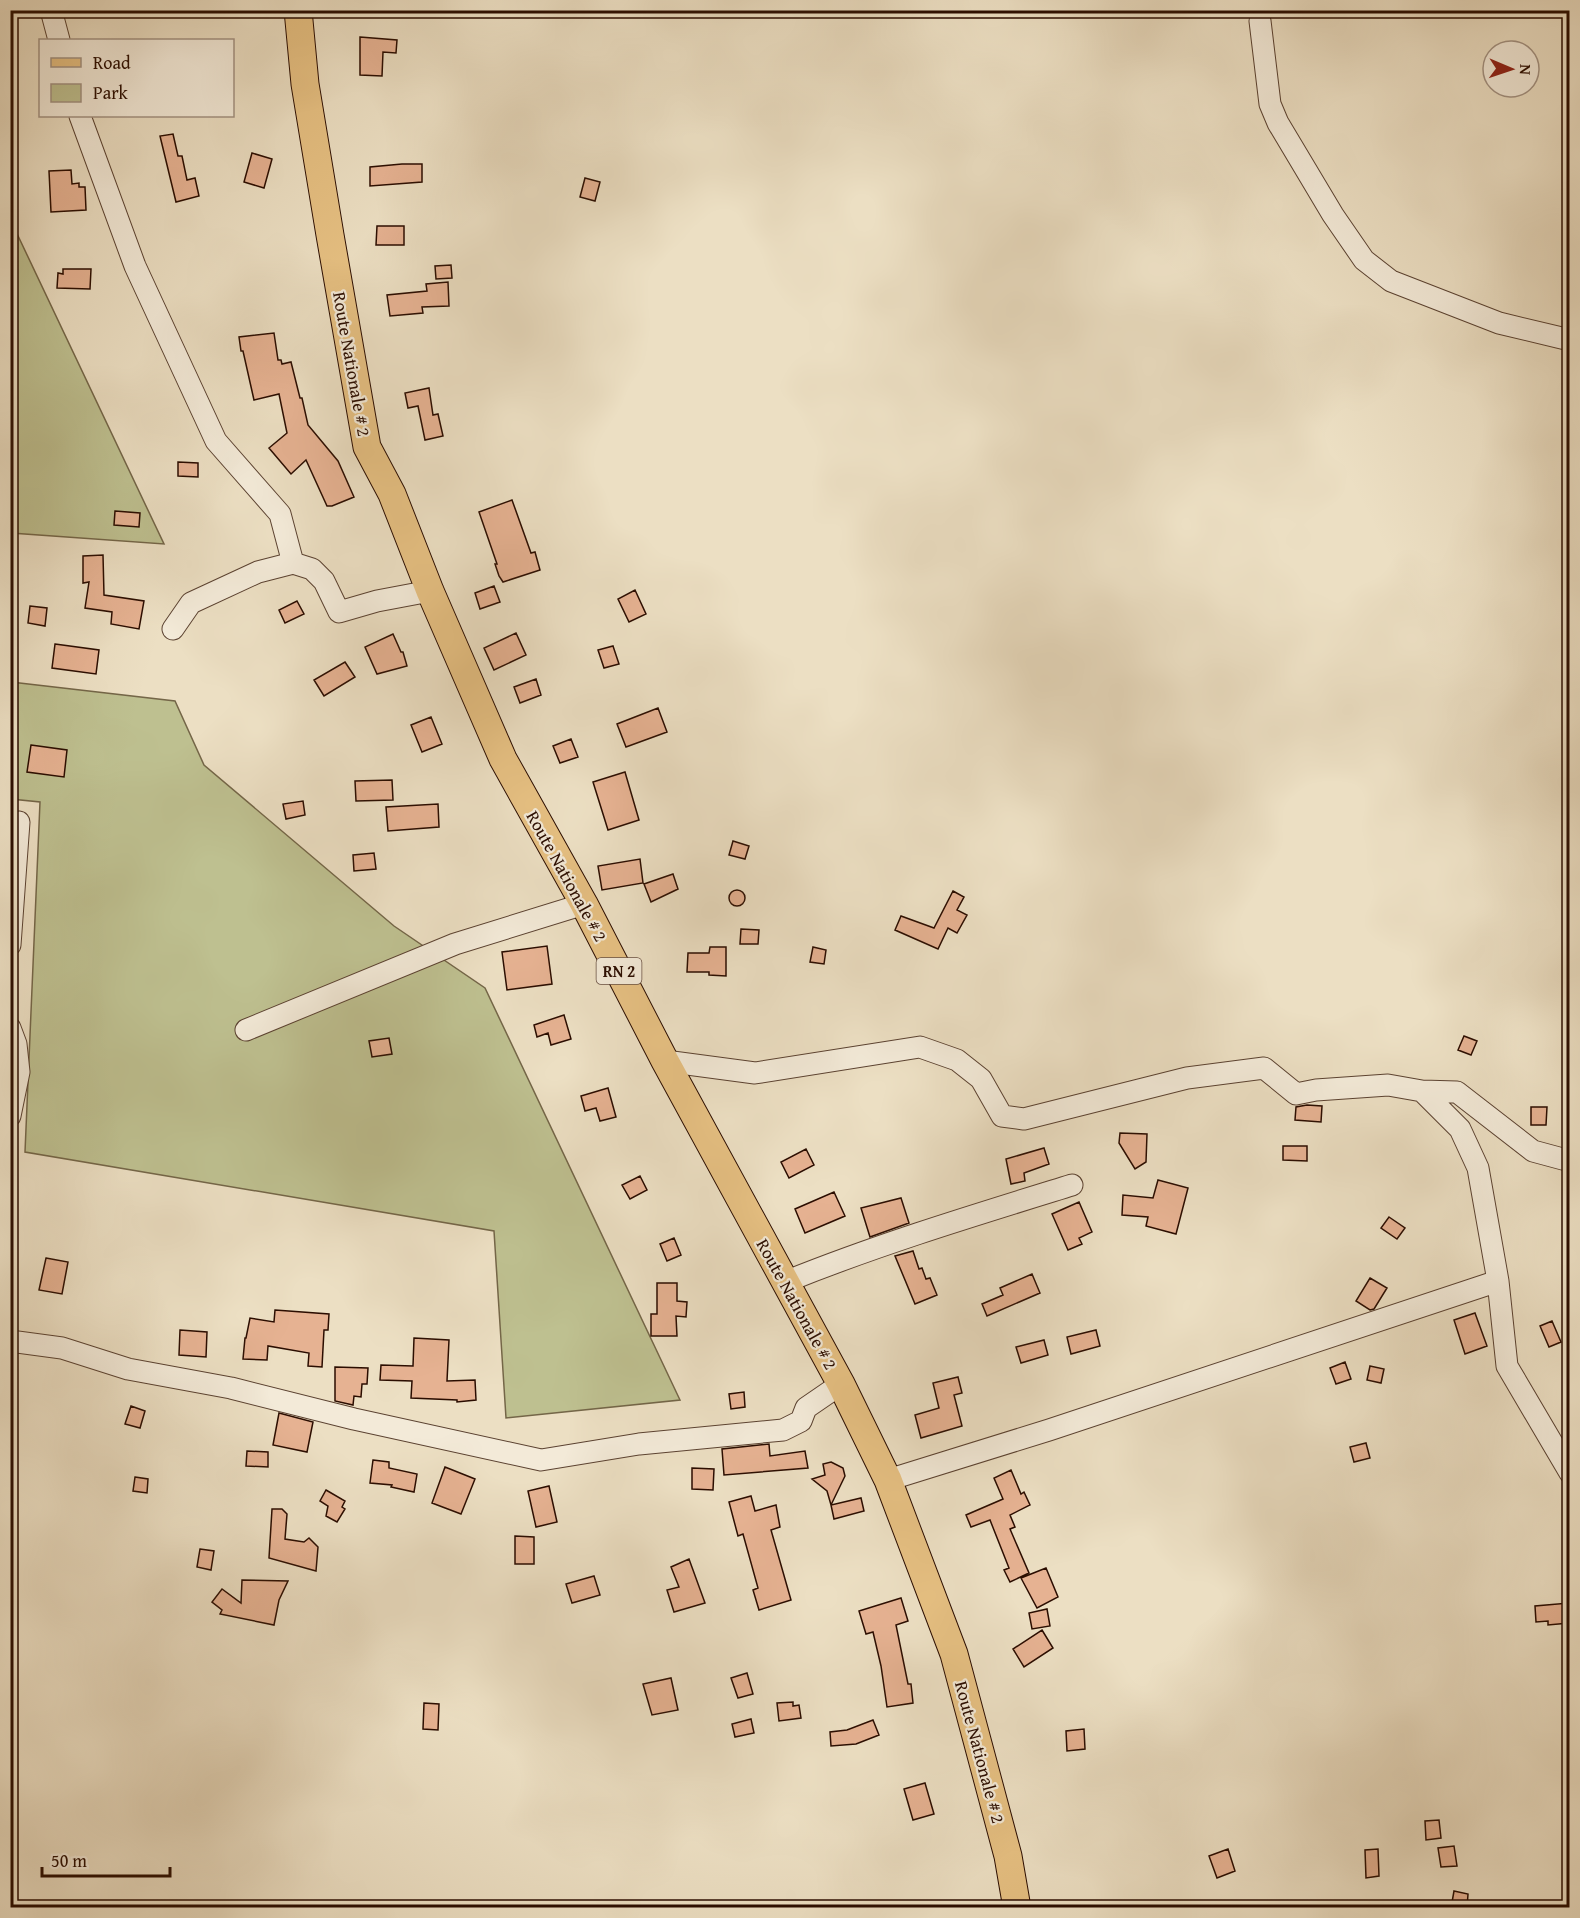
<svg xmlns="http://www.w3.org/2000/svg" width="1580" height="1918" font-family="'Gentium Book Plus',serif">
<rect width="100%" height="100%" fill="#ecdfc3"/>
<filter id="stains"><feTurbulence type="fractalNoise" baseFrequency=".00333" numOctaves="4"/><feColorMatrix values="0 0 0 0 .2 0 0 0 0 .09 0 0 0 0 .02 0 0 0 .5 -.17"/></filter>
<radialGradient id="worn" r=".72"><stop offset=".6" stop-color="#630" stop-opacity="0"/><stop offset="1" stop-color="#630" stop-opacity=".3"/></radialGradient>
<!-- green -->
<path fill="#bec090" stroke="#746648" stroke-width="1.5" d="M11,221l153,323 -153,-11z
M11,682l164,19 29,64 190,161 91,62 195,412 -174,18 -12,-187 -469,-79 15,-350 -29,-3z"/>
<!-- building -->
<path fill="#e6b292" stroke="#2b0d00" stroke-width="1.5" d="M360,37l37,3 -1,13 -13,-1 -1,24 -22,-1z
M173,134l5,22h4l5,24 8,-2 4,18 -23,6 -16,-66z
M252,153l20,6 -8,29 -20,-6z
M402,164h20v18l-52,4v-19z
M71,170l1,14 7,-1v4h6l1,23 -35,2 -2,-41z
M585,178l15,4 -5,19 -15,-4z
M377,226h27v19h-28z
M451,265l1,13 -16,1 -1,-13z
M63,269h28l-1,20 -33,-1 1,-15 5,1z
M448,282l1,24 -27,1 1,6 -33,3 -3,-21 40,-4 -1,-7z
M274,333l4,27h3l1,4 9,-2 9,36h2l6,27 30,36 16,36 -22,9h-5l-21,-46 -15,14 -22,-26 18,-15 -8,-39 -25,6 -11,-49h-2l-2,-14z
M429,388l4,27 5,-1 5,22 -18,4 -7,-34 -10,2 -3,-15z
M178,462l20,1v14l-20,-1z
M512,500l19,53 4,-1 5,18 -37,12 -4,-6 -4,-12h2l-18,-52z
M115,511l25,2 -1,14 -25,-2z
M103,555l1,40 40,6 -5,28 -28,-5 1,-12 -27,-4 4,-26 -6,1v-27z
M494,586l6,16 -20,7 -5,-16z
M635,590l11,24 -17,8 -11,-23z
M297,601l7,13 -19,9 -6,-13z
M30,606l17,2 -2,18 -17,-3z
M516,633l10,22 -32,15 -10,-22z
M393,634l8,18h2l4,14 -30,8 -12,-27z
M55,644l44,6 -3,24 -44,-6z
M613,646l6,18 -15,4 -6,-18z
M345,662l10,15 -31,19 -10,-16z
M536,679l5,16 -21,8 -6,-16z
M658,708l9,24 -41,15 -9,-23z
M431,717l11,27 -20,8 -11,-27z
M571,739l7,18 -18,6 -7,-17z
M31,745l36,5 -3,27 -37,-5z
M625,772l14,48 -31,10 -15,-48z
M392,780l1,20 -37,1 -1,-20z
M303,801l2,14 -19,4 -3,-15z
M438,804l1,23 -51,4 -2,-24z
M733,841l16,5 -4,13 -16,-4z
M374,853l2,16 -22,2 -1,-16z
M640,859l3,24 -41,7 -4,-24z
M673,874l5,15 -27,13 -7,-18z
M729 898a8 8 0 1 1 16 0a8 8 0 1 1-16 0Z
M953,891l11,6 -7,13 10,5 -10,18 -9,-5 -10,21 -43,-19 6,-14 33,12z
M741,929l18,1 -1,14h-18z
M547,946l5,38 -45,6 -5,-38z
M710,947h16v29l-17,-1v-3h-22l1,-19h21z
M813,947l13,3 -2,14 -14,-2z
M564,1015l7,24 -20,6 -3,-12 -11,4 -3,-12z
M1464,1036l13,5 -6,14 -13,-5z
M389,1038l3,16 -20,3 -3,-16z
M608,1088l8,29 -16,4 -4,-13 -11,3 -4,-15z
M1307,1105l15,1 -1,16 -26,-2 1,-13z
M1531,1107h16l-1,18h-15z
M1120,1133l27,1 -1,28 -11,7 -16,-26z
M1283,1146h24v15l-24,-1z
M1044,1148l5,16 -25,9 1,8 -14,3 -5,-25z
M806,1149l8,16 -25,13 -8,-16z
M640,1176l7,14 -17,9 -8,-14z
M1158,1180l30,8 -12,46 -30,-8 2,-9 -26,-2 1,-20 30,3z
M834,1192l11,24 -40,17 -10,-24z
M901,1198l8,25 -39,14 -9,-29z
M1079,1202l13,30 -13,6 3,6 -14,6 -16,-36z
M1389,1217l16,11 -8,11 -16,-11z
M674,1238l7,17 -14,6 -7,-17z
M913,1251l6,18 3,-1 4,11 4,-1 7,17 -22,9 -20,-48z
M46,1258l22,4 -6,32 -23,-4z
M1032,1274l8,19 -53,23 -5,-12 21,-9 -3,-7z
M1370,1278l17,10 -13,21 -4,1 -14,-9z
M657,1283h20v18l10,1 -1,15 -10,-1 1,20h-26v-22h6z
M275,1310l54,4 -1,16h-4l-2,37 -14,-1 1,-13 -41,-7 -1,14 -24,-1 2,-21h1l4,-20 24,4z
M1475,1313l12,33 -22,8 -11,-34z
M1552,1321l9,21 -12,5 -9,-21z
M180,1330l27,2 -1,25 -27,-2z
M1096,1330l4,16 -29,8 -4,-17z
M414,1338l35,2 -2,41 28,-1 1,20 -19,2v-2l-46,-2 1,-17 -32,-1 1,-15 32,1z
M1044,1340l4,15 -27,8 -5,-16z
M1345,1362l6,17 -15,5 -6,-16z
M1370,1366l14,3 -3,14 -14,-3z
M335,1367l33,1 -1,16h-5l-1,13 -7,-1 -1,9 -18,-4z
M958,1377l4,16 -8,2 8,31 -41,12 -6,-23 24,-7 -6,-25z
M744,1392l1,15 -14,2 -2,-15z
M131,1406l14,5 -5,17 -15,-4z
M279,1413l34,9 -6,30 -34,-7z
M1366,1443l4,15 -16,4 -4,-15z
M769,1444l1,12 35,-5 3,17 -84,7 -2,-26z
M247,1451l21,1v15l-22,-1z
M373,1460l16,2v6l28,6 -3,18 -23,-5 1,-2 -22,-2z
M831,1462l12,6 2,8 -14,29 -4,-14 -15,-12 13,-4 -2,-11z
M445,1467l30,12 -14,35 -29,-11z
M692,1468l22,1 -1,21 -21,-1z
M1011,1470l10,24 3,-2 6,13 -20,10 5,12 -5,2 19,44 -19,9 -6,-12 5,-2 -19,-48 -19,7 -5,-12 37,-16 -9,-21z
M135,1477l13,2 -1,14 -14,-2z
M549,1486l8,36 -21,5 -8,-36z
M326,1490l19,11 -3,6 3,2 -8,13 -11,-6 2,-10 -8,-5z
M751,1496l4,15 21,-6 4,22 -9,3 20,70 -32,10 -6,-20 5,-2 -15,-54 -5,2 -9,-34z
M861,1498l3,13 -30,8 -3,-14z
M272,1509h10l5,5 -2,25 19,3 5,-4 9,9 -2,24 -47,-13z
M515,1536l19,1v27h-19z
M200,1549l14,2 -3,19 -14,-3z
M689,1559l16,44 -31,9 -7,-22 12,-3 -8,-20z
M1046,1568l12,29 -21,11 -16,-30z
M594,1576l6,19 -28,8 -6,-19z
M242,1580l46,1 -9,19 -5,25 -54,-11 2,-4 -10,-8 10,-13 19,14z
M901,1598l7,23 -12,4 12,59h3l2,19 -26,4 -6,-41 -8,-34 -7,2 -7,-23z
M1569,1603v20l-21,2v-4l-12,1 -1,-16z
M1047,1609l3,17 -18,3 -3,-16z
M1042,1630l11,18 -29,19 -11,-18z
M747,1673l6,21 -15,4 -7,-20z
M671,1678l7,32 -26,5 -9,-31z
M793,1702v4l6,-1 2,13 -22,3 -2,-18z
M424,1703l15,1 -1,26 -15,-1z
M751,1719l3,14 -19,4 -3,-13z
M873,1720l6,15 -23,9 -25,2 -1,-14 17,-2z
M1084,1729l1,20 -18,2 -1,-20z
M925,1783l9,31 -21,6 -9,-31z
M1439,1820l2,18 -15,2 -1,-19z
M1454,1846l3,20 -16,1 -3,-19z
M1228,1849l7,22 -18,7 -8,-22z
M1378,1849l1,27 -13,2 -1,-28z
M1454,1891l14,3 -1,14h-16z"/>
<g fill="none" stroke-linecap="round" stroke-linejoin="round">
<!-- minor casing -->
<g stroke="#5b4231" stroke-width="23">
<path id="minor" d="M51,10l8,30
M1260,21l10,83 8,19 55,92 31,45 27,21 108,42 71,17
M80,116l55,150 81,175 64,73 13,49
M173,629l18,-26 67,-31 35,-9 19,6 12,12 15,31 38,-11 53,-10
M10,945l9,-123
M10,1028l6,16 3,28 -9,44
M246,1030l209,-86 129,-40
M665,1061l90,12 165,-26 37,13 24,19 21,37 22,3 163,-41 77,-10 32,26 20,-4 72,-5 34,6 38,38 18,39 20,113 9,85 63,107
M1422,1091l35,1 76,59 37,10
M785,1282c94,-38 190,-67 287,-97
M10,1341l52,7 66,21 103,19 123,31 187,41 98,-16 144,-14 18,-9 5,-13 35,-24
M888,1480l161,-50 449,-149"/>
</g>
<!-- major casing -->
<g stroke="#2b0d00" stroke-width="29">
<path id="major" d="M298,10l7,74 25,151 37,212 25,47 38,97 73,168 81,145 81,157 176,323 47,96 66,174 54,202 9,52"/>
</g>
<!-- minor -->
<use href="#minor" stroke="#f3ead8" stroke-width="21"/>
<!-- major -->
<use href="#major" stroke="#e6c082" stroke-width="27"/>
</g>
<g text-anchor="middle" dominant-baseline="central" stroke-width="4.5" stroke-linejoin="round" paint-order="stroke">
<!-- shield labels -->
<rect fill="#f3ead8" stroke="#674f41" stroke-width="1.5" x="596.5" y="958" width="45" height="26" rx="4.5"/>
<g font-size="16" font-weight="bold" fill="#2b0d00">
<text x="619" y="971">RN 2</text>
</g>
<!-- street labels -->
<g font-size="18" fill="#2b0d00" stroke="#f3ead8">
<text transform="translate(352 364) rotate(80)">Route Nationale # 2</text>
<text transform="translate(567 876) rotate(61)">Route Nationale # 2</text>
<text transform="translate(797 1304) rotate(61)">Route Nationale # 2</text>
<text transform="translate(980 1752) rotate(75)">Route Nationale # 2</text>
</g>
</g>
<!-- margin -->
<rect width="1580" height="1918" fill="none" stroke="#ecdfc3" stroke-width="36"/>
<rect x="12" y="12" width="1556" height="1894" fill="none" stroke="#2b0d00" stroke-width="3"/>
<rect x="18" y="18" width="1544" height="1882" fill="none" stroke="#2b0d00" stroke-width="1.5"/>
<!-- legend -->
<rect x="39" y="39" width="195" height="78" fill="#f3ead8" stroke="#a39282" stroke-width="1.5"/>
<rect x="51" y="58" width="30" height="9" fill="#e6c082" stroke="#a39282" stroke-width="1.5"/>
<text x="93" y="69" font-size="18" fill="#2b0d00">Road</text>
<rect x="51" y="84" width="30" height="18" fill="#bec090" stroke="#a39282" stroke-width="1.5"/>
<text x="93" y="99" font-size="18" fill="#2b0d00">Park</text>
<!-- north arrow -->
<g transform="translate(1511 69) rotate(92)"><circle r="28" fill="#f3ead8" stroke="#a39282" stroke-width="1.5"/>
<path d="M0-4.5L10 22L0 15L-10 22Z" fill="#8f2418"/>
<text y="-9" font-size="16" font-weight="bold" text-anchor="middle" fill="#2b0d00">N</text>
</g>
<!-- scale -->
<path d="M42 1867v9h128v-9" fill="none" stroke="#2b0d00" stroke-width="3"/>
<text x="51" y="1867" font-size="18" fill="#2b0d00" stroke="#f3ead8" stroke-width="4.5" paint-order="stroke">50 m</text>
<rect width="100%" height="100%" filter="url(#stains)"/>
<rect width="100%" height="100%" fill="url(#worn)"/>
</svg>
